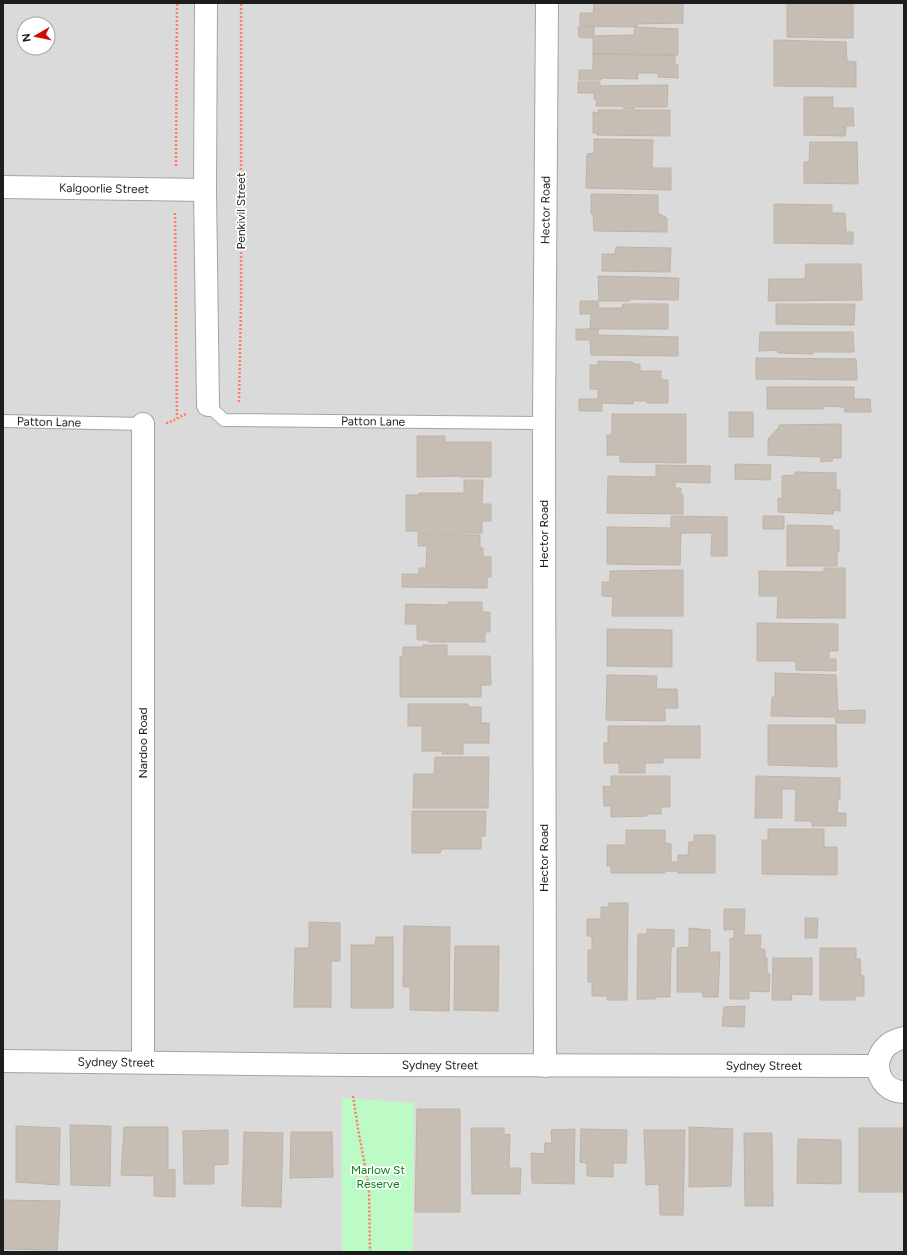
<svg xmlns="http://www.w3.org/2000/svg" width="907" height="1255" font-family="Figtree,sans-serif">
<rect width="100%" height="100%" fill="#eeebe2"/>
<!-- residential -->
<path fill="#dbdada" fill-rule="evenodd" d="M3,3h901v1249h-901zM24,24h24v24h-24z"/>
<!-- park -->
<path fill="#bdfbc6" d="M342,1098l72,5 -1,149h-71z"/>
<!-- building -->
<path fill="#c6beb5" stroke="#c0b2a4" d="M594,3l89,1v19l-46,1v3l-57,-1v-13h13z
M787,4h66v34l-66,-1z
M578,27h16v9l40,-1 1,-8 43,2v26l-85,-1v-16l-14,-1z
M774,40l72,2 1,19 9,1v25l-82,-1z
M593,54l82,1v10h3v13l-20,-1v-4h-21l1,6 -37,-1v2h-22v-10h14z
M578,82h22v4l68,-1 -1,22h-33v2l-11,-1v-2h-27l1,-7h-3v-6h-16z
M804,97h29v11h20l1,18h-8l-1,10 -41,-1z
M598,110h72v26l-73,-1v-2h-4v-21l5,1z
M594,139l59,1 -1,28h19v22l-85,-2 1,-34 7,-1z
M810,142h47l1,42 -54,-1v-21h5z
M591,194l67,1v18l9,5v14l-73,-1 -1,-17h-2z
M774,204l58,1v8h13l1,19h7v12l-79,-1z
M616,247l55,1 -1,24 -68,-1v-17h13z
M806,264h55l1,36 -94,1 1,-22h36z
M598,276l81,2 -1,22 -48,-1v2h-31z
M580,301h18l1,7h23l1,-4h45v25h-78l1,-15h-11z
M776,304h79l-1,21 -78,-1z
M576,329h22v6l80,2v19l-87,-1 -1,-15h-14z
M760,332h93l1,20h-41v2l-35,-1v-3l-19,1z
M756,358l100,1 1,21 -101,-1z
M598,361l35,1v2h7v7h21v9h7v23h-21v-2h-14v3l-31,-1v8h-23v-12h19v-10h-8v-24h8z
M767,387h87v12h16l1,13h-26l-1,-5 -21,-1v3h-56z
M729,412h24v25h-24z
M612,414h74v49l-66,-1v-7h-13v-20h5z
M841,424v34h-8l-1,3 -11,1v-5l-53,-2v-16l11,-12v-2z
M417,436h28v6h46v35h-31v-1l-43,1z
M735,464l36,1 -1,15 -35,-1z
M656,465l54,1v17l-35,-1v6h6v7h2v19l-76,-1 1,-37 48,1z
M795,472l41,1v17h4v21l-6,-1 -1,4 -55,-2v-14l4,1v-23l13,-1z
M464,480h19l-1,24h9v17h-9v12h-64v-2h-12v-36h13v-2h45z
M671,516l56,1v39h-16l1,-23h-31l-1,32 -73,-1v-37l64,1z
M763,516h21v13h-21z
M787,525l45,1 1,4h6v22h-2v14h-50z
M418,534l62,1v13h3v9h8v20h-4v11l-85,-1v-13h17v-6h7l1,-22h-9z
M824,568h21v50h-68l1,-22h-19v-25l65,1z
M683,570v46h-71l1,-19 -11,-1v-14h8v-11z
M448,602h34v10h8v20h-5v10h-56v-2h-12v-16h-12l1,-20 42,1z
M757,623l81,1v27h-9v8h7v12l-40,-1v-9h-39z
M607,629l65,1v37l-65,-1z
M423,645h24v11h43l1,29h-10v12h-81v-40l3,-1v-9h20z
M775,673l61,2 2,36 27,-1v13h-29l-1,-6 -64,-1 1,-19h3z
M607,675l50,1 -1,13h21l1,19h-13v13l-59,-1z
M408,704h60v3h13v16h8v20h-26v11h-21v-3h-20v-25h-14z
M768,725h68l1,42 -69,-2z
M608,726h92v32h-37v5h-18v10h-26v-10h-15v-20h4z
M435,757h54l-1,51h-75l1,-34h20z
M611,776h59v31h-9v7h-14v2l-36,1v-11h-7l-1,-20 8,1z
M756,776l84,2v21h-2l-1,14h9v13h-34v-5h-17l1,-32h-14v29h-27z
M412,811h74l-1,25h-4v13h-40l-1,4h-28z
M768,829h56v18h13v28l-75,-1v-34h6z
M626,830h39v13l6,1v18h7v-7h10l1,-13h5v-7h21v38h-37l-1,-2h-12v2h-54v-7h-4v-21h19z
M609,903h19l-1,97h-20v-4h-15v-14h-4v-32h4v-14h-5v-17h14v-12h7z
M724,909h21l-1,26h17l-1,13 5,2v8h2v15l3,1 -1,18 -20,-1v8h-19v-60l4,-1v-9l-10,1z
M805,918h13l-1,20h-12z
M309,922l31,1v38h-9v46h-37l1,-59h14z
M404,926l46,1 -1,84 -39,-1v-23h-7z
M689,928l21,2v22h10l-2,45h-15l-1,-5h-25v-44l12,-1z
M647,929l27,1v17h-3l-1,50h-15v2h-18l1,-65h9z
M376,937h17v71h-42v-63h24z
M455,946h44l-1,65 -44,-1z
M820,948h36v11h4l1,16 3,1v20h-9v4h-35z
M773,958h39v37l-21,-1 1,6h-20z
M745,1006l-1,21 -22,-1 2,-19z
M417,1109h43v103h-45z
M70,1125l41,1 -1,60 -39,-1z
M16,1126l44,2 -1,57 -43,-3z
M124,1127h44v43l7,-1v28l-21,-1v-20l-33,-1z
M689,1127l44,2 -2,57 -42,1z
M471,1128h33v7l6,-1 -1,34h12l-1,26h-48z
M859,1128h44v64h-44z
M575,1129l-1,55 -42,-1 -1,-30 13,1 1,-11h7l-1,-13z
M581,1129l46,1 -1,33h-13v14l-26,-1v-13l-7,-1z
M228,1130v34l-14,1v19h-30l-1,-53z
M644,1130h41l-2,85h-23l-1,-31 -13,1z
M244,1132l39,1 -2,74 -39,-1z
M291,1132h41l1,45 -43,1z
M744,1133h28l1,73h-28z
M798,1139l43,1v44l-44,-1z
M3,1200l57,1 -3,49 -54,-1z"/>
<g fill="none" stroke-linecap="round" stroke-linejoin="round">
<!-- lane casing -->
<g stroke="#a4a4a4" stroke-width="14">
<g id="lane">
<path id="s1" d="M208,405l16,15 320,3"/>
<path id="s2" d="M3,421l140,3"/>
</g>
</g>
<!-- street casing -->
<g stroke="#a4a4a4" stroke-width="24">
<g id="street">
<path d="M206,3l-1,187 3,215"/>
<path id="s3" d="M3,187l202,3"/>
<path d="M904,1038c-38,7 -31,54 0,54"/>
<path id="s4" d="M3,1061l346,4 529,1"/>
<path d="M143,1062v-638"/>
<path id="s5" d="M545,1066l-1,-643 3,-420"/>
</g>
</g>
<!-- path -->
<path stroke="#fd7e64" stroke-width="2.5" stroke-dasharray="2 2" stroke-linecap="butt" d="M176,166l1,-163
M175,213l2,205
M239,402l2,-97v-302
M166,423h2l18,-9
M353,1096l5,33 11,58 1,65"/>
<!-- lane -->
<use href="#lane" stroke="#fff" stroke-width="12"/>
<!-- street -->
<use href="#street" stroke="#fff" stroke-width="22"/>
</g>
<g text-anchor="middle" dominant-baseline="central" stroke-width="3.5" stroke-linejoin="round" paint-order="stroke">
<!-- street labels -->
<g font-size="12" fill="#1d1d1d" stroke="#fff">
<text stroke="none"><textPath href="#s3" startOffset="101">Kalgoorlie Street</textPath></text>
<text stroke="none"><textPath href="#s5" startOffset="856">Hector Road</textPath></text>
<text transform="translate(241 211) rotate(-90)">Penkivil Street</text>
<text stroke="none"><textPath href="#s1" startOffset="171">Patton Lane</textPath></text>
<text stroke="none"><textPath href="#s2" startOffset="46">Patton Lane</textPath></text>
<text transform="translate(544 534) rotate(-90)">Hector Road</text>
<text transform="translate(143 743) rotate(-90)">Nardoo Road</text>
<text transform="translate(544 858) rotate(-90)">Hector Road</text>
<text stroke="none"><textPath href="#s4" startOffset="113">Sydney Street</textPath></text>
<text stroke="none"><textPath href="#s4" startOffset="437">Sydney Street</textPath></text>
<text stroke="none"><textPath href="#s4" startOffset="761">Sydney Street</textPath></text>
</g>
<!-- park labels -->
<g font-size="12" fill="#087d1a" stroke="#fff">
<text x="378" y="1170">Marlow St<tspan x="378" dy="14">Reserve</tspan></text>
</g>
</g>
<!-- border -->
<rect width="907" height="1255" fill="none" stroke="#1d1d1d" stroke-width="8"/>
<!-- north arrow -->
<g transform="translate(36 36) rotate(261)"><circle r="19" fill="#ffffff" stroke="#a5a5a5"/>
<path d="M0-3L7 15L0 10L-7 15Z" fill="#c90e00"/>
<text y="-6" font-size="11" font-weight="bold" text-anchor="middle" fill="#1d1d1d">N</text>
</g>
</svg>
